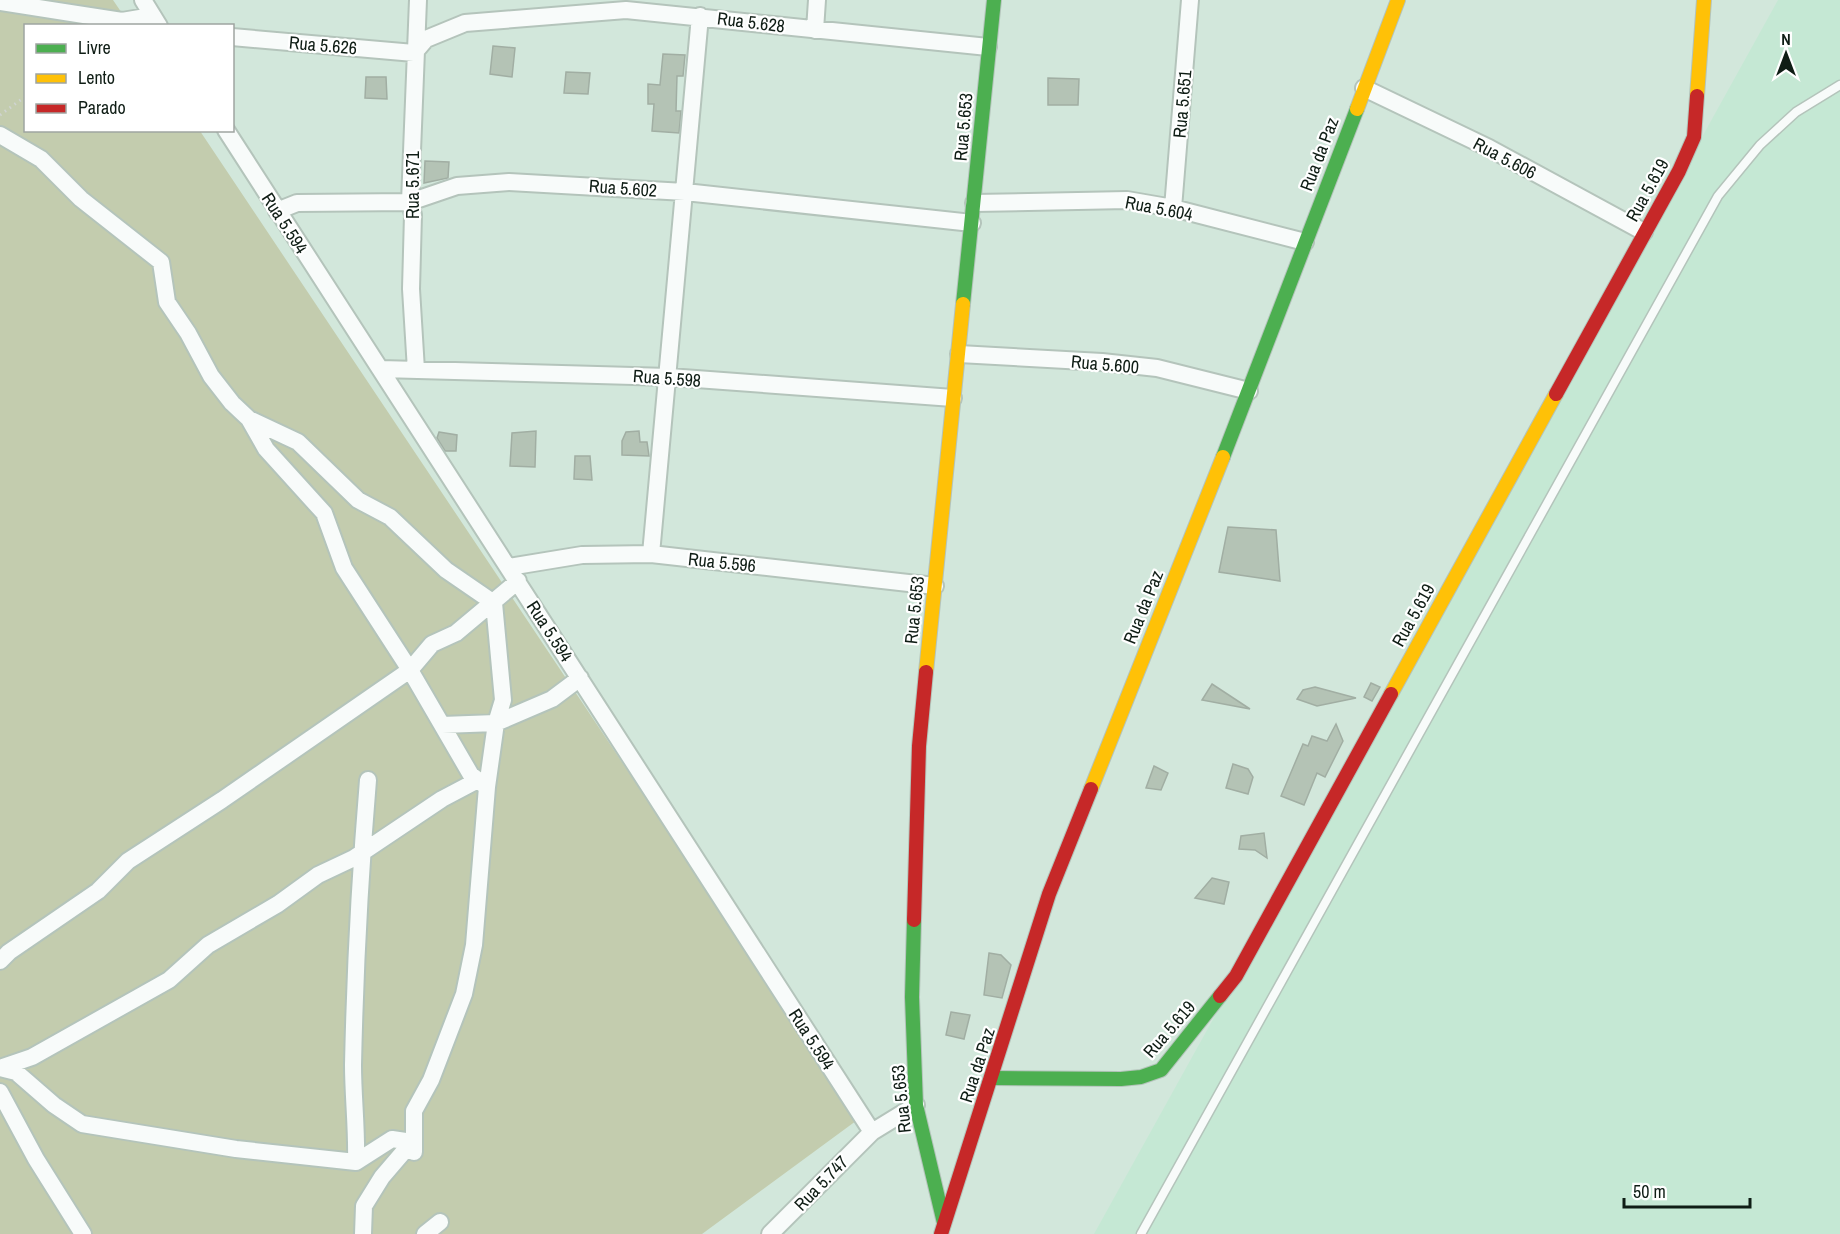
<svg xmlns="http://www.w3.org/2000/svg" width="1840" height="1234" font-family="'Archivo Narrow',sans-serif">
<rect width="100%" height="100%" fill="#d2e7db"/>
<!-- built -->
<path fill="#c5e8d4" d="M1778,0h62v1234h-746z"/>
<!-- green -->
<path fill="#c3ccae" d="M0,0h113l17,25 -104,1v104l174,1 660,987 -158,116h-702z"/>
<!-- building -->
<path fill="#b4c3b5" stroke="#a1aea3" stroke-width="1.5" d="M493,46l22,2 -3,29 -22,-3z
M663,54l22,1 -2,21h-6l-1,35h5l-2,22 -27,-2 2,-27h-6v-20l12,1z
M566,72l24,1 -2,21 -24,-1z
M366,77h20l1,22 -22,-1z
M1048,78l31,1 -1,26h-30z
M425,161l24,1 -1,16 -24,5z
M536,431l-1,36 -25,-1 2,-33z
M639,431l1,11h7l2,14 -27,-1v-14l4,-9z
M439,432l18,3 -1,16h-11l-8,-13z
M575,456h15l2,24 -18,-1z
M1228,527l48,3 4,51 -61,-9z
M1371,683l9,4 -8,14 -8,-4z
M1212,684l38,25 -48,-9z
M1315,687l41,11 -39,8 -20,-7 6,-9z
M1336,724l7,17 -18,36 -8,-4 -13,32 -23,-9 22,-52 5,2 4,-10 15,5z
M1233,764l15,5 5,8 -5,17 -22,-6z
M1154,766l14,7 -7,17 -15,-2z
M1264,833l3,25 -12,-8 -16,-1 2,-13z
M1212,878l17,4 -5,22 -29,-6z
M989,953l12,2 10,10 -9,33 -18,-3z
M951,1012l19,3 -6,24 -18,-4z"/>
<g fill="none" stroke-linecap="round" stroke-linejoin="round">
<!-- lane casing -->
<g stroke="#b4c4bb" stroke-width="11">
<path id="lane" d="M1141,1234l577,-1038 42,-51 36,-33 44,-27"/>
</g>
<!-- street casing -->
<g stroke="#b4c4bb" stroke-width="20">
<path id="street" d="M143,0l16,26
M0,2l122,19 30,-5
M815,30l2,-30
M232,37l182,16 12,-14 39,-16 161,-13 362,37
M1364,88l125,60 155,84
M226,130l646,1002
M0,135l41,24 40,40 80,63 6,40 21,31 23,43 21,27 17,16 17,30 58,64 20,55 66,102 61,105 16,12
M974,203l153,-3 46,8 132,34
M1173,208l17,-208
M277,211l20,-8 113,-1 47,-16 52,-4 176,10 287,31
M959,354l143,8 55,6 92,23
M381,369l288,8 284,21
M416,370l-5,-81 2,-74 -3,-13 8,-202
M249,419l49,23 60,58 32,17 56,53 48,33 9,97 -7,23 -9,64 -13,158 -10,49 -33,86 -17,31v41
M651,554l49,-538
M509,567l73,-12 69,-1 284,32
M442,725l54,-2 56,-24 28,-21
M368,780c-8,95 -13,190 -15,285 0,32 4,64 3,97l36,-23 20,3
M0,961l9,-9 89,-61 30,-30 94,-61 188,-130 22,-26 24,-11 62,-52
M0,1068l32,-11 137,-77 39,-35 70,-41 40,-29 36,-17 88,-59 36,-19
M0,1068l16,4 38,33 28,19 154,25 120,13
M0,1092l36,67 47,75
M363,1234l1,-28 18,-29 30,-35
M425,1234l15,-12
M770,1234l102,-102 44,-27"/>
</g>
<!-- fast casing -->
<g stroke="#b4c4bb" stroke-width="16">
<path id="fast" d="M963,304l31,-304
M1223,457l134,-348
M914,920l-2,77 4,108 28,118
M992,1078l129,1 20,-2 20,-7 59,-74"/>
</g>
<!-- slow casing -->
<g stroke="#b4c4bb" stroke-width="16">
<path id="slow" d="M1697,96l7,-96
M1357,109l41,-109
M926,672l37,-368
M1391,694l165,-300
M1091,789l132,-332"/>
</g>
<!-- jam casing -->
<g stroke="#b4c4bb" stroke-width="16">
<path id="jam" d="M1556,394l123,-223 15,-34 3,-41
M914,920l5,-174 7,-74
M1220,996l16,-20 155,-282
M941,1234l108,-340 42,-105"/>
</g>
<!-- path -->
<path stroke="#cfd4d1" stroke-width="3" stroke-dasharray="1.5 4.5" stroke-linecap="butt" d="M0,115l26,-19"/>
<!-- lane -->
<use href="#lane" stroke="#f8fbfa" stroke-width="8"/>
<!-- street -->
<use href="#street" stroke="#f8fbfa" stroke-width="16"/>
<!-- fast -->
<use href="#fast" stroke="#4caf50" stroke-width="14"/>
<!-- slow -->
<use href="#slow" stroke="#ffc107" stroke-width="14"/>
<!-- jam -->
<use href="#jam" stroke="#c62828" stroke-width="14"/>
</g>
<g text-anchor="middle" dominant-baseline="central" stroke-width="4.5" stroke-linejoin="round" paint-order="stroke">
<!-- street labels -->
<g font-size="18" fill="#0f1d15" stroke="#fff">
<text transform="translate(751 22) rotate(7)">Rua 5.628</text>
<text transform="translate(323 45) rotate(5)">Rua 5.626</text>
<text transform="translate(1182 104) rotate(-85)">Rua 5.651</text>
<text transform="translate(963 127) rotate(-85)">Rua 5.653</text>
<text transform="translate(1319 154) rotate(-69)">Rua da Paz</text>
<text transform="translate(1505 158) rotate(28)">Rua 5.606</text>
<text transform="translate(412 185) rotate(-90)">Rua 5.671</text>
<text transform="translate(623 188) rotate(4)">Rua 5.602</text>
<text transform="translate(1647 190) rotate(-61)">Rua 5.619</text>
<text transform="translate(1159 208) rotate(11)">Rua 5.604</text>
<text transform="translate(285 223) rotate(57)">Rua 5.594</text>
<text transform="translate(1105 364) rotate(5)">Rua 5.600</text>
<text transform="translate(667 378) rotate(4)">Rua 5.598</text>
<text transform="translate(722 562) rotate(6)">Rua 5.596</text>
<text transform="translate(1143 607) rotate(-68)">Rua da Paz</text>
<text transform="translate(914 610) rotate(-84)">Rua 5.653</text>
<text transform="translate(1413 615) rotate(-61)">Rua 5.619</text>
<text transform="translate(550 631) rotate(57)">Rua 5.594</text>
<text transform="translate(1169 1029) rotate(-49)">Rua 5.619</text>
<text transform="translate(812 1039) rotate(57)">Rua 5.594</text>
<text transform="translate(977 1065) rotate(-72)">Rua da Paz</text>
<text transform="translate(901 1099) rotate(-96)">Rua 5.653</text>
<text transform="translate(821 1183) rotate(-46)">Rua 5.747</text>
</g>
</g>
<!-- legend -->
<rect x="24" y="24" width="210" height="108" fill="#ffffff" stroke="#9fa5a1" stroke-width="1.5"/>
<rect x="36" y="44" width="30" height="9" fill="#4caf50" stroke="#9fa5a1" stroke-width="1.5"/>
<text x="78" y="54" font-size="18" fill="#0f1d15">Livre</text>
<rect x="36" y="74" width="30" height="9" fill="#ffc107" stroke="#9fa5a1" stroke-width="1.5"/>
<text x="78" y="84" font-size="18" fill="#0f1d15">Lento</text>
<rect x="36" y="104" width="30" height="9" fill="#c62828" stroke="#9fa5a1" stroke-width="1.5"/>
<text x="78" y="114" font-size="18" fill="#0f1d15">Parado</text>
<!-- north arrow -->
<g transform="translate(1786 54)" stroke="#ffffff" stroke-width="4.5" paint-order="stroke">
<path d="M0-4.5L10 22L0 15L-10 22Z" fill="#0f1d15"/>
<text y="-9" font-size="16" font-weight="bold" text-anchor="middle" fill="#0f1d15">N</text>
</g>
<!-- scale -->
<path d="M1624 1198v9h126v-9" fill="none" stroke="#0f1d15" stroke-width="3"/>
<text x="1633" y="1198" font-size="18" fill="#0f1d15" stroke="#ffffff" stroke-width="4.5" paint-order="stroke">50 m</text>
</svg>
